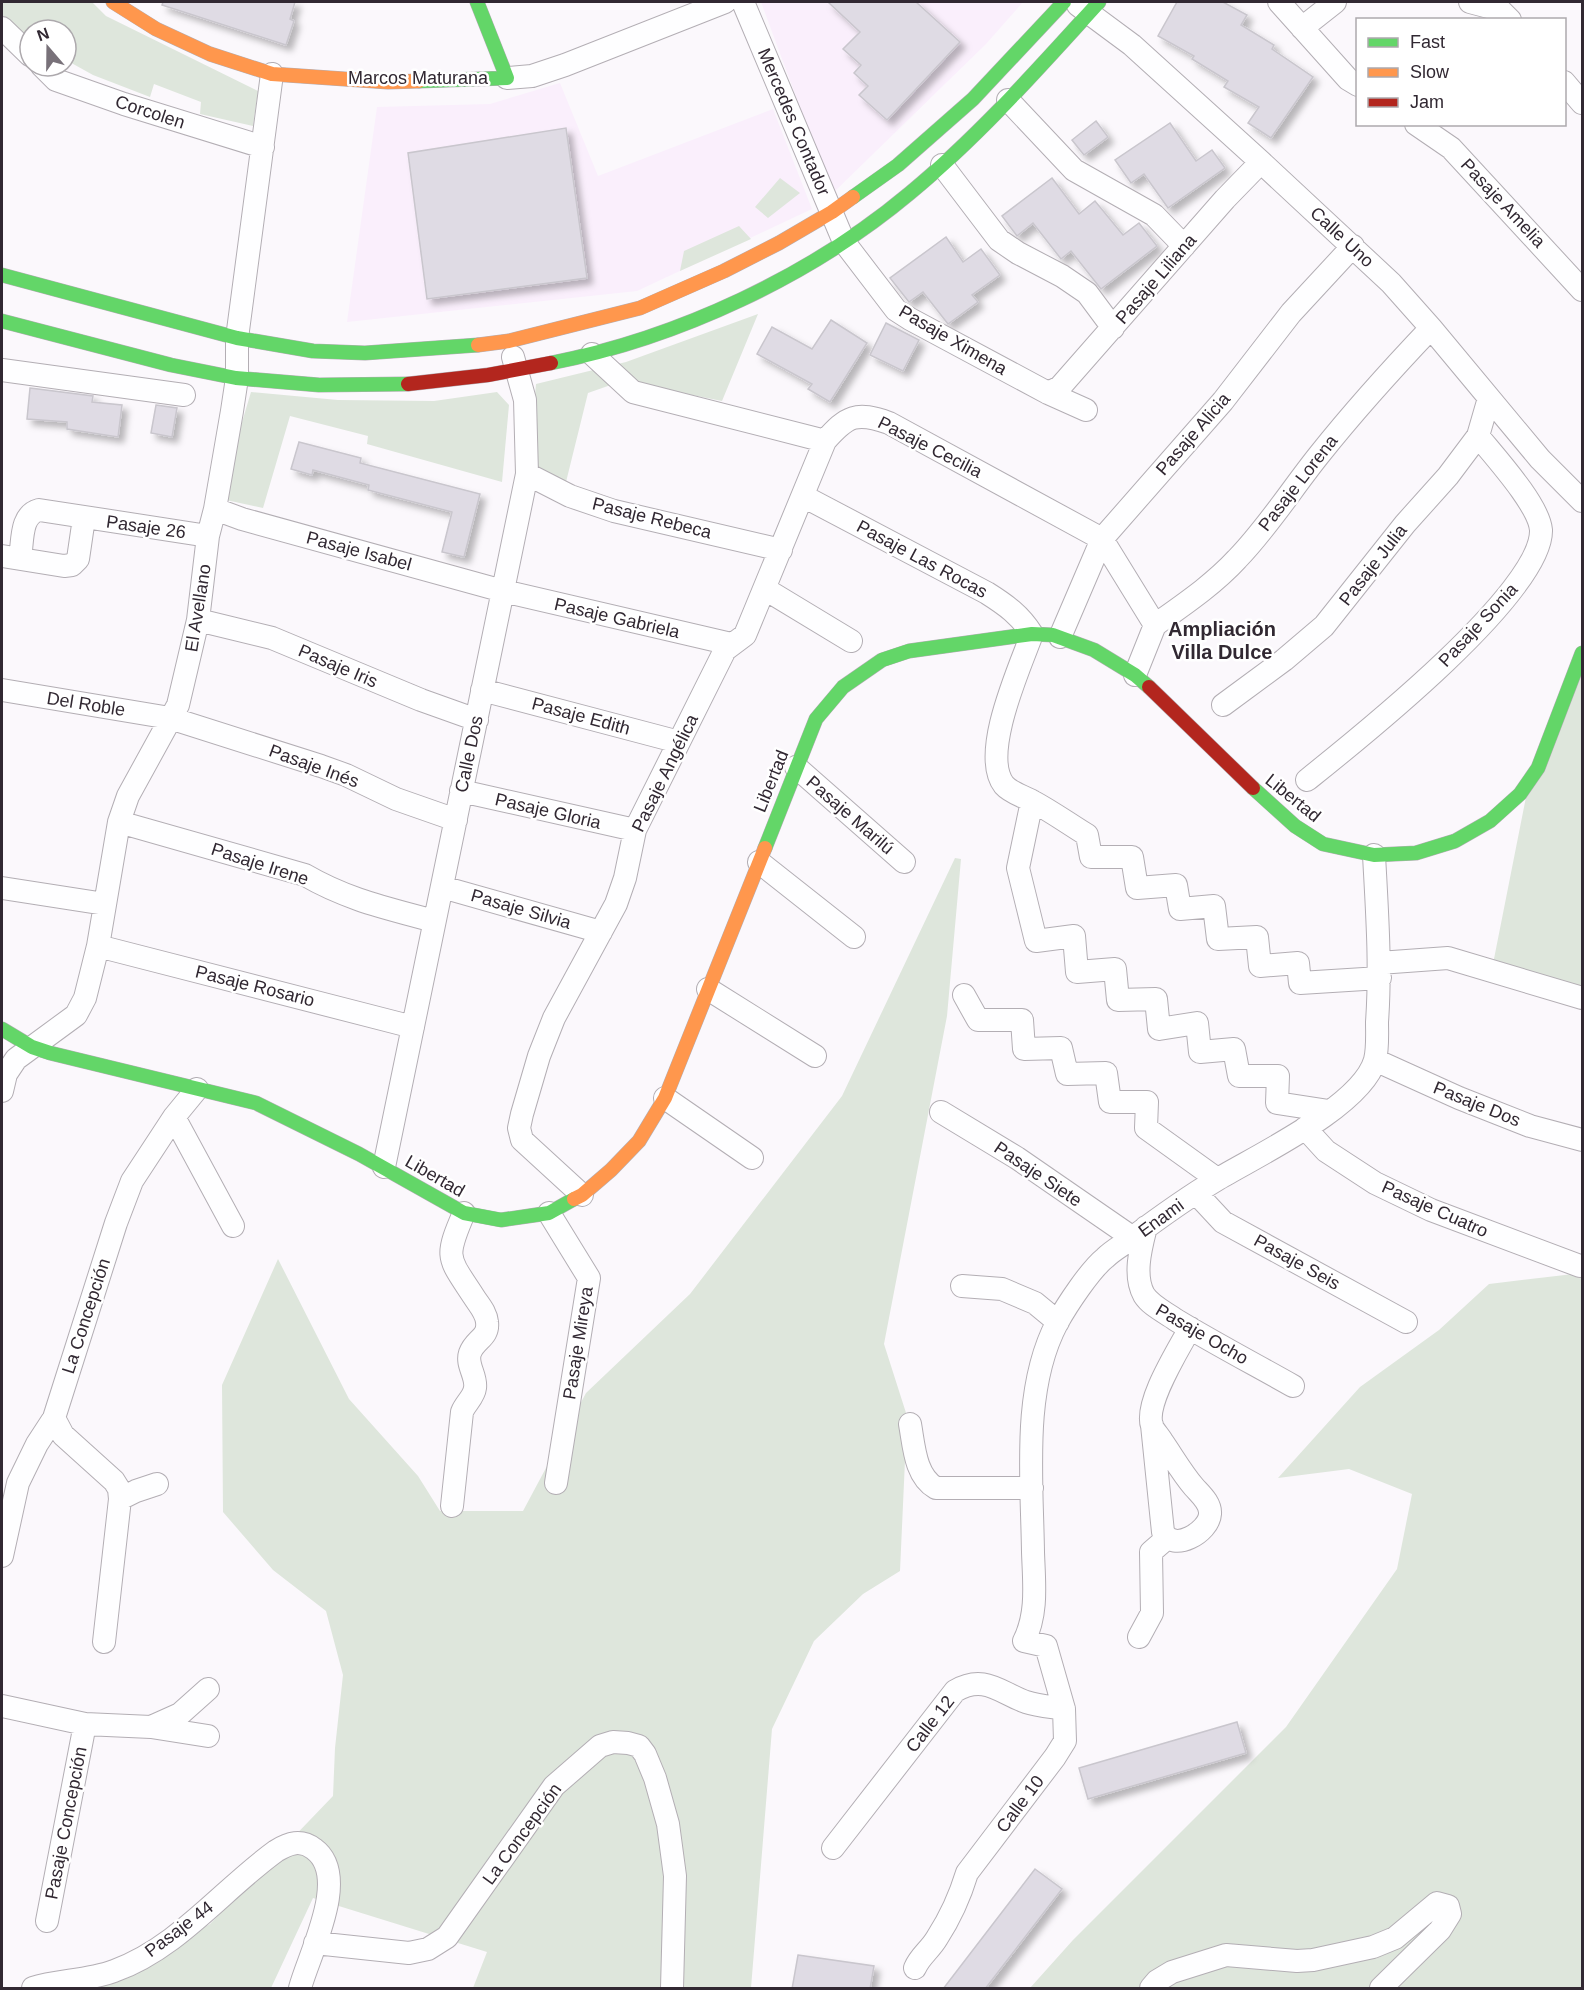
<svg xmlns="http://www.w3.org/2000/svg" width="1584" height="1990" font-family="Arial,sans-serif">
<defs>
<filter id="shadow"><feDropShadow dx="5.5" dy="5.5" stdDeviation="3" flood-color="#0004"/></filter>
</defs>
<rect width="100%" height="100%" fill="#fbf8fc"/>
<!-- built -->
<path fill="#faeffc" d="M761,2h262l-37,42 -154,150z
M560,83l38,93 175,-67 39,100 -175,82 -290,31 30,-215 113,-3z"/>
<!-- green -->
<path fill="#dee6dc" d="M2,2h90l14,14 152,75 -5,35 -53,-12 1,-12 -47,-18 -4,13 -57,-22 -27,-15v-30h-36v8l-28,-23z
M780,178l20,15 -32,25 -13,-11z
M739,226l12,13 -71,32 4,-20z
M758,314l-36,87 -100,-20 -34,12 -22,89 -38,-9 8,-89 90,-22z
M251,392l87,8 96,1 63,-9 12,13 -7,77 -135,-38 1,-8 -78,-20 -27,92 -37,-8 8,-51z
M1582,655v339l-91,-20 36,-182z
M955,858l6,1 -14,157 -63,328 23,72 -7,155 -37,23 -49,47 -42,88 -21,259h-278l14,-36 -174,-54 -42,90h-203l45,-16 97,-48 123,-128 2,-48 8,-73 -17,-64 -53,-41 -50,-58 -1,-127 56,-126 71,140 69,77 22,35h83l63,-118 104,-99 152,-198z
M1582,1273v715h-552l43,-48 213,-213 111,-158 15,-75 -63,-25 -71,9 82,-91 79,-57 50,-46z"/>
<!-- building -->
<path fill="#dfdbe4" stroke="#c9c6cd" stroke-width="1.5" filter="url(#shadow)" d="M163,2h132l-5,17 4,2 -8,24 -124,-40z
M828,2h88l44,40 -73,78 -28,-25 9,-9 -14,-13 7,-8 -18,-16 17,-17z
M1177,2h46l24,13 -6,10 33,20 -2,4 41,28 -42,61 -23,-15 11,-16 -35,-20 4,-6 -36,-22 2,-3 -36,-20z
M1096,121l12,16 -24,18 -12,-15z
M1170,123l26,38 16,-11 13,18 -57,40 -24,-34 -13,9 -16,-23z
M566,128l21,150 -160,21 -19,-146z
M1052,178l27,36 16,-13 28,34 16,-12 18,23 -56,43 -30,-38 -10,8 -28,-36 -16,13 -15,-20z
M946,237l17,25 18,-13 19,26 -28,20 6,7 -30,22 -25,-32 -14,10 -19,-24z
M831,320l36,23 -37,59 -22,-13 4,-5 -55,-30 15,-27 40,22z
M886,323l33,17 -16,31 -33,-16z
M30,388l63,8 -1,6 30,3 -4,32 -51,-8v-7l-40,-3z
M156,405l21,3 -5,29 -21,-4z
M299,442l62,16 -1,5 120,31 -16,63 -22,-5 10,-40 -84,-22 1,-5 -56,-15 -1,5 -21,-6z
M1237,1722l9,31 -158,46 -9,-31z
M1035,1869l27,20 -77,100h-42z
M798,1955l76,11 -4,23h-78z"/>
<g fill="none" stroke-linecap="round" stroke-linejoin="round">
<!-- street casing -->
<g stroke="#b3aeb4" stroke-width="24">
<path id="street" d="M743,2l101,240 52,68 14,9 138,74 38,17
M1279,2l69,77 10,6
M1470,2l30,8 10,10
M1078,5l54,40 129,117 130,121 40,45 109,131 42,42
M2,28l28,27
M1302,28l33,-26
M42,66l14,14 68,24 139,43
M507,78l25,-2 33,-11 160,-63
M1564,82l18,21
M1008,100l66,70 80,45 30,31
M1416,124l35,24 131,142
M942,165l57,75 19,13 44,23 25,17 26,35
M592,354l41,38 192,49
M2,370l182,25
M1048,393l12,-6 165,-188 36,-37
M527,474l43,22 44,15 167,39
M803,496l184,97c19,12 33,22 45,41 -12,33 -52,120 -28,151 7,8 19,11 28,16 19,10 37,23 55,34l4,22h41l5,31 39,-3 4,24 34,-3 4,33 39,-2 3,29 38,-3 2,20 80,-5
M215,509l27,10 261,72 228,53
M2,556l62,10 8,-1 6,-6 6,-41
M20,558c3,-17 0,-43 19,-48l169,26
M765,589l86,52
M198,620l74,18 149,62 56,20
M1060,637l42,-98 121,-138 68,-88 62,-67
M1135,675l20,-50
M2,690l168,28 151,48 25,9 50,24 60,21
M482,690l197,52
M1223,705l61,-45 40,-34 81,-102 43,-48 30,-40 11,-38
M796,767l108,95
M1307,780c50,-40 236,-188 234,-250 -2,-25 -46,-73 -63,-94
M461,791l174,39
M1032,801l-14,67 18,73 38,-5 3,36 38,-3 3,31 38,-1 3,30 38,-6 3,29 34,-3 5,27h39l-1,27 52,8
M119,822l186,53c43,25 82,33 129,46
M759,862l95,75
M442,887l159,45
M2,888l103,16
M98,946l315,81
M1379,963l69,-5 134,40
M708,989l107,67
M964,995l14,25h44l2,29 37,-1 6,26 39,-1 4,29h37l-1,26 71,51
M1375,1060l84,38 71,28 52,14
M2,1091l4,-17 10,-15 60,-44 9,-17 13,-52 21,-124 9,-26 50,-91 20,-85 10,-84 7,-27 17,-98 5,-33v-40l35,-264
M665,1098l87,60
M941,1112l76,46 116,80
M174,1117l59,109
M1305,1128l21,23 49,32 56,27 149,56
M384,1167l143,-693 -2,-74 -12,-43
M1196,1193l27,29 183,100
M582,1195l-60,-55 -3,-12 3,-14 17,-58 15,-38 62,-114 9,-26 10,-48 90,-180 20,-15 80,-194c22,-25 31,-30 64,-18l213,116 53,86c28,-20 58,-40 82,-66 31,-32 54,-69 82,-104 35,-44 73,-86 112,-127
M549,1213l40,65 -33,205
M1146,1227c-5,20 -13,48 -2,68 7,11 21,17 32,25 38,23 78,44 117,66
M962,1286l40,3 33,14 23,19
M54,1418l9,17 51,46 5,8 1,10 -16,143
M910,1424c4,22 5,52 26,64h96
M1152,1425l11,107c10,21 46,0 47,-18 1,-11 -10,-20 -16,-27 -12,-14 -21,-30 -32,-46 -3,-5 -8,-10 -10,-15 -8,-23 27,-77 38,-98
M120,1499l16,-8 21,-7
M452,1506l10,-94c3,-8 12,-15 13,-24 2,-12 -9,-23 -5,-35 5,-14 19,-15 17,-31 -1,-10 -8,-17 -13,-25 -26,-40 -30,-38 -10,-84
M2,1556l16,-73 19,-39 17,-26 62,-195 16,-42 42,-64 23,-28
M1139,1637l13,-24 -1,-61 15,-13
M2,1706l83,18 66,3 57,9
M151,1727l29,-13 28,-25
M833,1848l122,-157c29,-17 44,1 71,11 12,4 26,5 38,7
M47,1921l38,-197
M315,1943l94,10 19,-4 19,-12 107,-151 46,-40 13,-4 15,1 11,3 6,8 10,24 13,46 7,52 -3,112
M915,1968c5,-12 15,-18 22,-30 13,-20 23,-42 30,-65l88,-116 10,-16 -1,-32 -18,-63 -22,-5c14,-28 10,-58 9,-89 -1,-73 -11,-163 24,-229 10,-18 33,-53 48,-65 8,-8 18,-13 27,-20 28,-21 56,-41 86,-59 40,-24 144,-73 157,-119 3,-12 2,-27 2,-38 4,-56 0,-111 -3,-167
M33,1988c24,-8 55,-7 81,-17 64,-23 108,-81 162,-120 13,-8 25,-12 38,-2 37,27 -5,105 -14,139
M1151,1988l6,-7 15,-9 54,-17 71,6 16,-1 60,-13 22,-9 42,-35 11,3 2,8 -10,16 -59,58"/>
</g>
<!-- fast casing -->
<g stroke="#b3aeb4" stroke-width="15">
<path id="fast" d="M419,81l88,-3 -30,-76
M853,197l45,-32 75,-66 91,-97
M2,275l235,63 76,13 52,2 113,-8
M2,321l169,44 65,13 83,7 89,-1
M551,363c127,-25 260,-87 359,-170 69,-57 129,-125 189,-191
M1253,788l42,38 28,18 51,11 42,-2 39,-12 35,-20 30,-27 18,-26 44,-115
M765,848l51,-129 27,-32 39,-27 27,-9 123,-17 21,1 41,15 41,25 14,12
M2,1029l30,18 18,6 206,50 103,51 105,59 37,7 48,-7 25,-14"/>
</g>
<!-- slow casing -->
<g stroke="#b3aeb4" stroke-width="15">
<path id="slow" d="M113,2l43,27 54,25 62,20 116,8 31,-1
M478,345l31,-4 131,-33 84,-37 55,-28 53,-31 21,-15
M574,1199l8,-4 29,-25 28,-29 26,-43 100,-250"/>
</g>
<!-- jam casing -->
<g stroke="#b3aeb4" stroke-width="15">
<path id="jam" d="M408,384l80,-9 63,-12
M1149,687l104,101"/>
</g>
<!-- street -->
<use href="#street" stroke="#fefeff" stroke-width="22"/>
<!-- fast -->
<use href="#fast" stroke="#63d668" stroke-width="14"/>
<!-- slow -->
<use href="#slow" stroke="#ff974d" stroke-width="14"/>
<!-- jam -->
<use href="#jam" stroke="#b3261e" stroke-width="14"/>
</g>
<g text-anchor="middle" dominant-baseline="central" stroke-width="5" stroke-linejoin="round" paint-order="stroke">
<!-- street labels -->
<g font-size="18" fill="#312832" stroke="#fff">
<text x="418" y="78">Marcos Maturana</text>
<text transform="translate(150 112) rotate(18)">Corcolen</text>
<text transform="translate(794 122) rotate(67)">Mercedes Contador</text>
<text transform="translate(1503 203) rotate(47)">Pasaje Amelia</text>
<text transform="translate(1342 237) rotate(43)">Calle Uno</text>
<text transform="translate(1156 279) rotate(-49)">Pasaje Liliana</text>
<text transform="translate(953 340) rotate(30)">Pasaje Ximena</text>
<text transform="translate(1193 434) rotate(-49)">Pasaje Alicia</text>
<text transform="translate(930 447) rotate(27)">Pasaje Cecilia</text>
<text transform="translate(1298 483) rotate(-52)">Pasaje Lorena</text>
<text transform="translate(652 518) rotate(14)">Pasaje Rebeca</text>
<text transform="translate(146 527) rotate(8)">Pasaje 26</text>
<text transform="translate(359 551) rotate(15)">Pasaje Isabel</text>
<text transform="translate(922 559) rotate(28)">Pasaje Las Rocas</text>
<text transform="translate(1373 565) rotate(-52)">Pasaje Julia</text>
<text transform="translate(198 608) rotate(-81)">El Avellano</text>
<text transform="translate(617 618) rotate(13)">Pasaje Gabriela</text>
<text transform="translate(1478 625) rotate(-47)">Pasaje Sonia</text>
<text transform="translate(338 666) rotate(23)">Pasaje Iris</text>
<text transform="translate(86 704) rotate(9)">Del Roble</text>
<text transform="translate(581 716) rotate(15)">Pasaje Edith</text>
<text transform="translate(469 754) rotate(-78)">Calle Dos</text>
<text transform="translate(314 766) rotate(20)">Pasaje Inés</text>
<text transform="translate(665 773) rotate(-64)">Pasaje Angélica</text>
<text transform="translate(771 781) rotate(-68)">Libertad</text>
<text transform="translate(1293 798) rotate(39)">Libertad</text>
<text transform="translate(548 811) rotate(13)">Pasaje Gloria</text>
<text transform="translate(850 815) rotate(41)">Pasaje Marilú</text>
<text transform="translate(260 864) rotate(18)">Pasaje Irene</text>
<text transform="translate(521 909) rotate(16)">Pasaje Silvia</text>
<text transform="translate(255 986) rotate(14)">Pasaje Rosario</text>
<text transform="translate(1477 1104) rotate(22)">Pasaje Dos</text>
<text transform="translate(1038 1174) rotate(34)">Pasaje Siete</text>
<text transform="translate(435 1176) rotate(30)">Libertad</text>
<text transform="translate(1435 1209) rotate(24)">Pasaje Cuatro</text>
<text transform="translate(1161 1218) rotate(-36)">Enami</text>
<text transform="translate(1297 1262) rotate(29)">Pasaje Seis</text>
<text transform="translate(86 1316) rotate(-72)">La Concepción</text>
<text transform="translate(1202 1334) rotate(30)">Pasaje Ocho</text>
<text transform="translate(578 1343) rotate(-81)">Pasaje Mireya</text>
<text transform="translate(930 1724) rotate(-52)">Calle 12</text>
<text transform="translate(1020 1804) rotate(-53)">Calle 10</text>
<text transform="translate(66 1823) rotate(-79)">Pasaje Concepción</text>
<text transform="translate(522 1834) rotate(-54)">La Concepción</text>
<text transform="translate(179 1929) rotate(-37)">Pasaje 44</text>
</g>
<!-- neighbourhood labels -->
<g font-size="20" font-weight="bold" fill="#312832" stroke="#fff">
<text x="1222" y="629">Ampliación<tspan x="1222" dy="23">Villa Dulce</tspan></text>
</g>
</g>
<!-- border -->
<rect width="1584" height="1990" fill="none" stroke="#312832" stroke-width="6"/>
<!-- legend -->
<rect x="1356" y="18" width="210" height="108" fill="#ffffff" stroke="#ada9ad" stroke-width="1.5"/>
<rect x="1368" y="38" width="30" height="9" fill="#63d668" stroke="#ada9ad" stroke-width="1.5"/>
<text x="1410" y="48" font-size="18" fill="#312832">Fast</text>
<rect x="1368" y="68" width="30" height="9" fill="#ff974d" stroke="#ada9ad" stroke-width="1.5"/>
<text x="1410" y="78" font-size="18" fill="#312832">Slow</text>
<rect x="1368" y="98" width="30" height="9" fill="#b3261e" stroke="#ada9ad" stroke-width="1.5"/>
<text x="1410" y="108" font-size="18" fill="#312832">Jam</text>
<!-- north arrow -->
<g transform="translate(48 48) rotate(340)"><circle r="28" fill="#ffffff" stroke="#ada9ad" stroke-width="1.5"/>
<path d="M0-4.5L10 22L0 15L-10 22Z" fill="#787179"/>
<text y="-9" font-size="16" font-weight="bold" text-anchor="middle" fill="#312832">N</text>
</g>
</svg>
